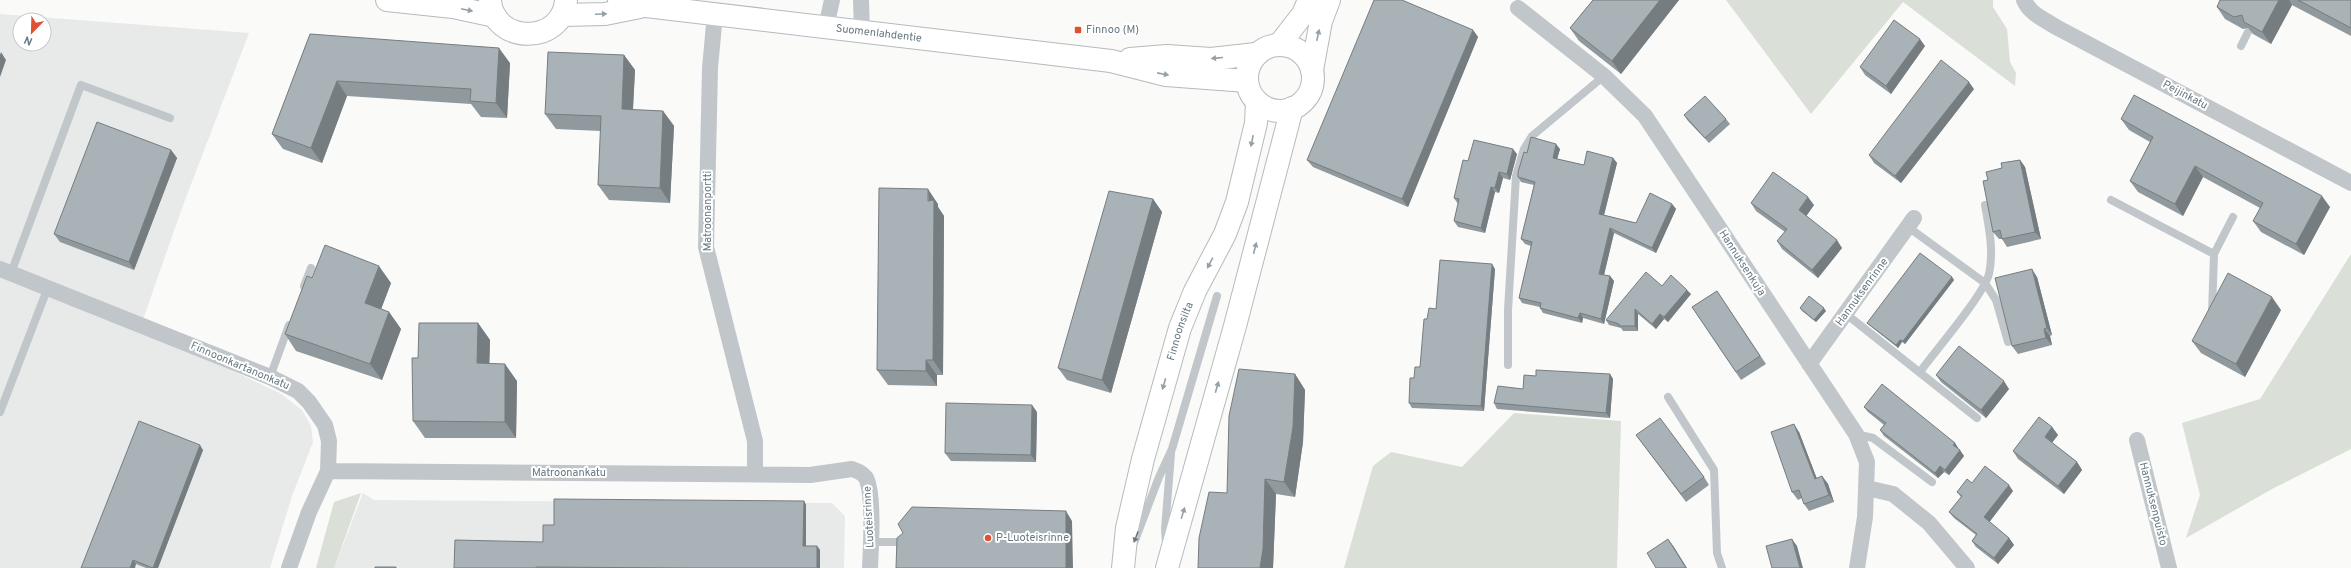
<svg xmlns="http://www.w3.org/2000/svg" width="2351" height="568" font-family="Overpass,sans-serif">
<rect width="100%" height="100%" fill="#fafaf8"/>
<!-- built -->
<path fill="#e8eae9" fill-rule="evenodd" d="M0,14l249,19 -67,175 -42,120 140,65 22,17 9,16 2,16 -21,54 -22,72h-270zM20,20h24v24h-24z
M363,493l11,7 458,3 13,13 -1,52h-510z"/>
<!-- green -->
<path fill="#dadfd7" d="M1726,0h267v7l14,22 3,33 6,11 -1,13 -112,-84 -92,112z
M2351,254v195l-79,40 -86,49 14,-43 -18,-72 78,-24z
M1514,413l107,8 -4,147h-273l29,-102 18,-14 71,15z
M361,493l-27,75h-18l18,-66z"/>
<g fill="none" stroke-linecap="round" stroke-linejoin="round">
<!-- secondary casing -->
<g stroke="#b4babe" stroke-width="24">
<g id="secondary">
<path d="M387,0l66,7 42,9"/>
<path d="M490,0c3,45 73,45 76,0"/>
<path id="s1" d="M619,0l27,6 465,55 55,14 81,6"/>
<path d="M562,15l43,-1 35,-7"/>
<path d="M1279,45l24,-31 6,-14"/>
<circle cx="1280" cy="78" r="33"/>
<path d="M1130,59l37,-3 44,3 45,-5"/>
<path d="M1312,70l9,-49 8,-21"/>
</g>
</g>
<!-- primary casing -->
<g stroke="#b5bbbe" stroke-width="24">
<g id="primary">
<path id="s2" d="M1123,568l4,-40 16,-69 37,-131 15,-37 30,-57 12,-32 19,-79 1,-21"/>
<path d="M1167,568l68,-242 57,-218"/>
</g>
</g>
<!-- lane -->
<path stroke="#c1c6ca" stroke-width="8" d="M2241,46l7,-14
M2111,200l103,54 -2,59
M1908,227l77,56 11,17 12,42
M2214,254l19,-37
M11,273l70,-188 89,33
M304,286l7,-18
M1846,314l131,104
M1508,365v-55l8,-134 8,-27 8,-13 72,-60
M1920,372c15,-21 63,-76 69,-98 5,-23 0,-46 -4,-69
M270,377l19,-52
M1668,397l46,73 3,83 5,15
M0,412l48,-125
M1856,434l17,4 59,44
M871,542h33
M1134,543l25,-66 13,-28 45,-153
M1166,544l-1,-15 6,-75"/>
<!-- street -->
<path stroke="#c1c6ca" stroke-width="16" d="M861,0l1,32
M2024,0c6,14 20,19 32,27l295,156
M1518,8l86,68 41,40 211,318 11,28 -2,55 -8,51
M715,14l-5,54 -4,179 49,194v33
M826,27l6,-27
M0,269l270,108 28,14 11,11 16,23 4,16 -1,30 -19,41 -20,56
M1809,364l105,-146
M2137,440l32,128
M328,471l482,4 42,-6c6,2 13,5 15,11 7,19 4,67 3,88
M1867,488l26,6 36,29 38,45"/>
<!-- secondary -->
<use href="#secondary" stroke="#fff" stroke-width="22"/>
<!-- primary -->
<use href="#primary" stroke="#fff" stroke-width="22"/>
</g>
<!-- wall -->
<path fill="#90999d" d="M1593,0h86l-58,74 -42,-33 -9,-13z
M2220,0h131v36l-59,-31 -21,39 -18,-10 -5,-6 -5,1 -18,-10 -8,-12z
M1473,30l5,7 -70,170 -95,-40 -6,-7z
M310,34l200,29 -3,55 -26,-1 -10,-13 -124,-8 -25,67 -39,-14 -11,-15z
M1925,46l-34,48 -26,-19 -5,-8z
M624,55l11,15 -2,40 30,1 11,15 -4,77 -61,-3 -11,-15 3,-54 -45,-2 -11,-15z
M1974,89l-73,94 -27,-20 -5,-8z
M1684,115l42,4 4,5 -21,19 -21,-22z
M2121,119l209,88 -26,48 -43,-23 -8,-11 7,-13 -57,-31 -20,39 -45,-24 -8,-11 20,-39 -21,-12z
M1560,149l-3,10 27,6 29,-7 4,5 -13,52 32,8 36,-19 4,5 -20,44 -42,-20 -10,42 6,1 4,5 -10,43 -21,-6 -1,5 -39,-10 -3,-5v-1l-18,-4 -3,-5 12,-52 -6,-2 -4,-5 13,-54 -13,-3 -3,-5 9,-24z
M171,150l6,8 -43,112 -74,-28 -6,-8z
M1517,154l-7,26 -7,-2 -4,15 -4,-1 -10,41 -27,-6 -4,-6 4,-17 -4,-6 14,-37z
M2020,160l5,7 16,72 -34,8 -5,-8h-3l-6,-7 -5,-52 14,-12z
M1153,199l9,13 -51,181 -44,-13 -9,-12z
M1751,203l63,2 -8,11 36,32 -24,30 -36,-29 -5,-8 8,-9 -29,-21z
M938,204v3l6,9 -1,159h-6v11l-49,-1 -11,-15z
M1495,269l-11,142 -72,-3 -3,-5 5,-25 6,-11 7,-48 9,-10z
M1952,277l2,3 -49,64 -3,-2 -4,6 -29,-23 -2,-2z
M2037,277l15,58 -2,1 2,9 -34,9 -6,-8z
M312,278l79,5 -10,26 8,3 12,17 -19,51 -86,-29 -11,-17z
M1662,286l29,8 -23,28 -4,-3 -8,10 -18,-15v17h-15l-2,-3 -12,-3 -3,-5z
M1717,291l49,73 -25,16 -49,-73z
M1800,308l26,3 -10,11 -14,-11z
M2281,310l-36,67 -44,-24 -9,-12z
M478,323l12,17 -1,24 28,17 -1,57h-91l-12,-17 5,-63z
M1295,374l10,16 -2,52 -8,55 -19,-3 -3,74h-75l29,-75z
M1610,374l3,5 -3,39 -113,-9 -3,-6 29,-14 13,-13z
M1936,375l73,14 -23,29 -45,-36z
M1864,407l91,36 3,5v1l6,7 -15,19 -5,-3 -6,6 -54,-42 -4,-6 4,-5 -16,-13z
M1037,412l-1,50 -85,-1 -6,-8z
M2052,427l6,8 -6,8 25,19 5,8 -18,24 -46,-35 -5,-8z
M1799,432l18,47 5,-3 6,8 6,18 -25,9 -5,-7 -2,-6 -4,2 -6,-8z
M1636,435l68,42 5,8 -23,17z
M203,450l-45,118h-12l-10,-4 -55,4z
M1972,483l41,8 -24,31 20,16 5,7 -16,19 -22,-17 -4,-6 4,-6 -22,-17 -5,-6 12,-15 -4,-5z
M804,501l2,4v41h11l3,4v18h-366l89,-26 11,-17z"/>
<!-- shaded-wall -->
<path fill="#767d80" d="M1660,0h19l-58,74 -9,-13z
M2279,0h10l3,5 -21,39 -9,-12z
M1473,30l5,7 -70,170 -6,-8z
M1920,39l5,7 -34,48 -5,-8z
M499,48l11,15 -3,55 -11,-15z
M1,52l5,8 -6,17v-22z
M624,55l11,15 -3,55 -10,-16z
M337,81l10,15 -25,67 -11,-15z
M1969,82l5,7 -73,94 -6,-7z
M663,111l11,15 -4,77 -10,-15z
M1556,144l4,5 -4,14 -3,-5z
M1513,149l4,5 -7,26 -3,-6z
M171,150l6,8 -43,112 -5,-8z
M1613,158l4,5 -14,56 -4,-5z
M2020,160l5,7 16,72 -6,-7z
M2195,166l8,11 -20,39 -8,-12z
M1499,172l4,6 -4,15 -4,-5z
M1491,187l4,5 -10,41 -4,-5z
M928,189l10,15v3l6,9 -1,159 -10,-15z
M2322,196l8,11 -26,48 -8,-11z
M1808,197l6,8 -9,13 -6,-8z
M1153,199l9,13 -51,181 -9,-13z
M1672,204l4,5 -20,44 -4,-5z
M1610,228l4,5 -11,46 -4,-5z
M1837,240l5,8 -24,30 -6,-8z
M1492,264l3,5 -11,142 -3,-5z
M379,266l12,17 -14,37 -12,-17z
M2032,269l5,8 15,58 -5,-7z
M1610,276l4,5 -10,43 -3,-5z
M1952,277l2,3 -49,64 -2,-3z
M1687,290l4,4 -23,28 -4,-5z
M2272,297l9,13 -36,67 -9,-13z
M1824,308l2,3 -10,11 -2,-2z
M1635,309l3,5v17l-3,-5z
M389,312l12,17 -19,51 -12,-16z
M1580,313l3,5 -1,5 -4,-5z
M1660,314l4,5 -8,10 -4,-5z
M478,323l12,17 -1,40 -12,-17z
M2044,329l6,7 2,9 -6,-7z
M1900,340l2,2 -4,6 -2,-3z
M926,360l11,15v11l-11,-15z
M505,364l12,17 -1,57 -11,-16z
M1295,374l10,16 -2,52 -8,55 -11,-15z
M1610,374l3,5 -3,39 -4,-5z
M2004,381l5,8 -23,29 -5,-8z
M1032,405l5,7 -1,50 -5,-7z
M1794,424l5,8 21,55 -5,-8z
M2052,427l6,8 -8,10 -5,-8z
M1955,443l3,5 -1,2 -4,-5z
M200,445l3,5 -45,118h-5z
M1960,450l4,6 -15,19 -4,-5z
M2077,462l5,8 -18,24 -6,-8z
M1940,466l4,6 -6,6 -3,-5z
M1822,476l6,8 6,18 -5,-7z
M1265,479l11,15 -3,74h-13z
M2009,485l4,6 -25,33 -4,-7z
M804,501l2,4v45l-3,-4z
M1066,511l6,10 1,47h-7z
M2009,538l5,7 -16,19 -4,-6z
M1668,539l6,8 13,21h-1z
M1792,539l5,7 6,22h-3z
M817,546l3,4v18h-3z
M133,560l3,4 -1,4h-5z"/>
<!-- building -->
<path fill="#a8b2b7" stroke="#767d80" d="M1374,0h28l71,30 -71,169 -95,-39z
M1593,0h67l-48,61 -42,-33z
M2220,0h59l-17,32 -18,-10 -2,-7 -8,2 -17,-10z
M2298,0h53v28z
M1894,20l26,19 -34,47 -26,-19z
M310,34l189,14 -3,55 -26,-2 1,-12 -134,-8 -26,67 -39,-14z
M548,52l76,3 -2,54 41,2 -3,77 -62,-3 3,-69 -56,-2z
M1941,60l28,22 -74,94 -26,-21z
M2134,95l188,101 -26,48 -43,-23 10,-18 -68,-37 -20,38 -45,-23 23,-44 -32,-18z
M1705,96l21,23 -21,19 -21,-23z
M97,122l74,28 -42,112 -75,-28z
M1531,137l25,7 -3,14 31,7 3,-14 26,7 -14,56 37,9 14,-30 22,11 -20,44 -42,-20 -11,46 11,2 -9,43 -21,-6 -2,5 -38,-10 1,-5 -22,-5 13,-56 -11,-3 14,-57 -17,-5v-5l6,-20 3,1z
M1474,140l39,9 -6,25 -8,-2 -4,16 -4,-1 -10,41 -27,-7 5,-22 -5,-1 9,-38 5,1z
M2020,160l15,72 -33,7 -2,-9 -7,2 -10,-51 5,-1 -2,-8 16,-4 -1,-5z
M1773,172l35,25 -9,13 38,30 -25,30 -35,-29 10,-12 -36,-26z
M879,188l49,1v12l6,-1 -1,160h-7v11l-49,-1z
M1109,191l44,8 -51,181 -44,-12z
M325,245l54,21 -14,37 24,9 -19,52 -85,-30 22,-58 5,2z
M1920,253l32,24 -49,64 -3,-1 -4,5 -29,-22z
M1440,260l52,4 -11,142 -72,-3 1,-25h4l1,-11h5l4,-48h3l2,-11 7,1z
M2032,269l15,59 -3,1 2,9 -34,8 -17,-68z
M1646,272l16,14 9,-11 16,15 -23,27 -4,-3 -8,10 -17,-15v17h-16v-2l-13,-4z
M2228,273l44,24 -36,67 -44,-23z
M1717,291l43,65 -24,16 -44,-65z
M1809,296l15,12 -10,12 -14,-12z
M419,323h59l-1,40 28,1v58l-92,-1 -1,-63h6z
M1959,346l45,35 -23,29 -45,-35z
M1239,369l56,5 -2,53 -9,55 -19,-3 -2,70 -3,19h-62l1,-30 10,-46 18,1 2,-77z
M1536,370l74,4 -4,39 -112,-10 4,-17 25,3 1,-14 12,1z
M1882,384l73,59 -2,2 7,5 -15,20 -5,-4 -5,7 -55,-43 6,-7 -22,-16z
M946,403l86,2 -1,50 -86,-2z
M2039,417l13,10 -7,10 32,25 -19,24 -45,-35z
M1660,418l44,59 -23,17 -45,-59z
M139,421l61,24 -47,123 -20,-8 -3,8h-49z
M1794,424l21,55 7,-3 7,19 -25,9 -5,-14 -7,2 -21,-60z
M1985,466l24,19 -25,32 25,21 -15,20 -22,-17 5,-7 -28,-22 13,-16 -5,-4 10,-13 5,4z
M554,499l250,2 -1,45h14v22h-130l-151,-1v1h-82l1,-28 88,2v-17h11z
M912,507l154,4v57h-170l1,-30 6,-5 -5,-9z
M1668,539l18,29h-30l-9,-15z
M1792,539l8,29h-28l-6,-22z
M375,567h21v1h-21z"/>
<!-- one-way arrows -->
<defs><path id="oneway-solid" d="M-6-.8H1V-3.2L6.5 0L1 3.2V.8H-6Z"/></defs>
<g fill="#94a0a8">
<use href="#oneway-solid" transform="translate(467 10) rotate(12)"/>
<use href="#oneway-solid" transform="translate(601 14) rotate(-3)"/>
<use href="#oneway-solid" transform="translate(1318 35) rotate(-78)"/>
<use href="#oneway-solid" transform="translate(1217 58) rotate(175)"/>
<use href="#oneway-solid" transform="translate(1163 74) rotate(11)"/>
<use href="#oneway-solid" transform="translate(1252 141) rotate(102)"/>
<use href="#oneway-solid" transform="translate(1255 248) rotate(-76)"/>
<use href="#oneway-solid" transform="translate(1210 263) rotate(118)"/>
<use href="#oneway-solid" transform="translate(1164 384) rotate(106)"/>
<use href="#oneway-solid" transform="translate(1217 387) rotate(-74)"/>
<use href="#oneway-solid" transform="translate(1183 513) rotate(-73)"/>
</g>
<use fill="#667882" href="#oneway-solid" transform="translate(1136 537) rotate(111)"/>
<!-- markers -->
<g fill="#e05032" stroke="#fff" stroke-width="1.5">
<rect x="1074" y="26" width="8" height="8" rx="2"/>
<circle cx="988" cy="538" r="4"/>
</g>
<g text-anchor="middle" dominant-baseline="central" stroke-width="4" stroke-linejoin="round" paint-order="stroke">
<!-- poi labels -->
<g font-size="11" fill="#667882" stroke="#fff" text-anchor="start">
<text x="1086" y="30">Finnoo (M)</text>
<text x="996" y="538">P-Luoteisrinne</text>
</g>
<!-- street labels -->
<g font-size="11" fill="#667882" stroke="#fff">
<text stroke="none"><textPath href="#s1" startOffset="262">Suomenlahdentie</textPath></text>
<text transform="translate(2185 95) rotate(28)">Peijinkatu</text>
<text transform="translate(708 211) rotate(-90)">Matroonanportti</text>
<text transform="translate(1742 263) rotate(57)">Hannuksenkuja</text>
<text transform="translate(1862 292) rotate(-54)">Hannuksenrinne</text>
<text stroke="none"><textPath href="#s2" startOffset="244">Finnoonsilta</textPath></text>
<text transform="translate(240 366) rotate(23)">Finnoonkartanonkatu</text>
<text x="569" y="473">Matroonankatu</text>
<text transform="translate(2153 504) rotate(76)">Hannuksenpuisto</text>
<text transform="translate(869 517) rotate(-93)">Luoteisrinne</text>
</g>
</g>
<!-- north arrow -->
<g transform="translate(32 32) rotate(203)"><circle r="19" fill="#ffffff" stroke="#c2c9cd"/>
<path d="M0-3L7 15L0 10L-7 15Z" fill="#e05032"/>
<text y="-6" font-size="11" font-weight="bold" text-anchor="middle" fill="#667882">N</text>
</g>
</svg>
